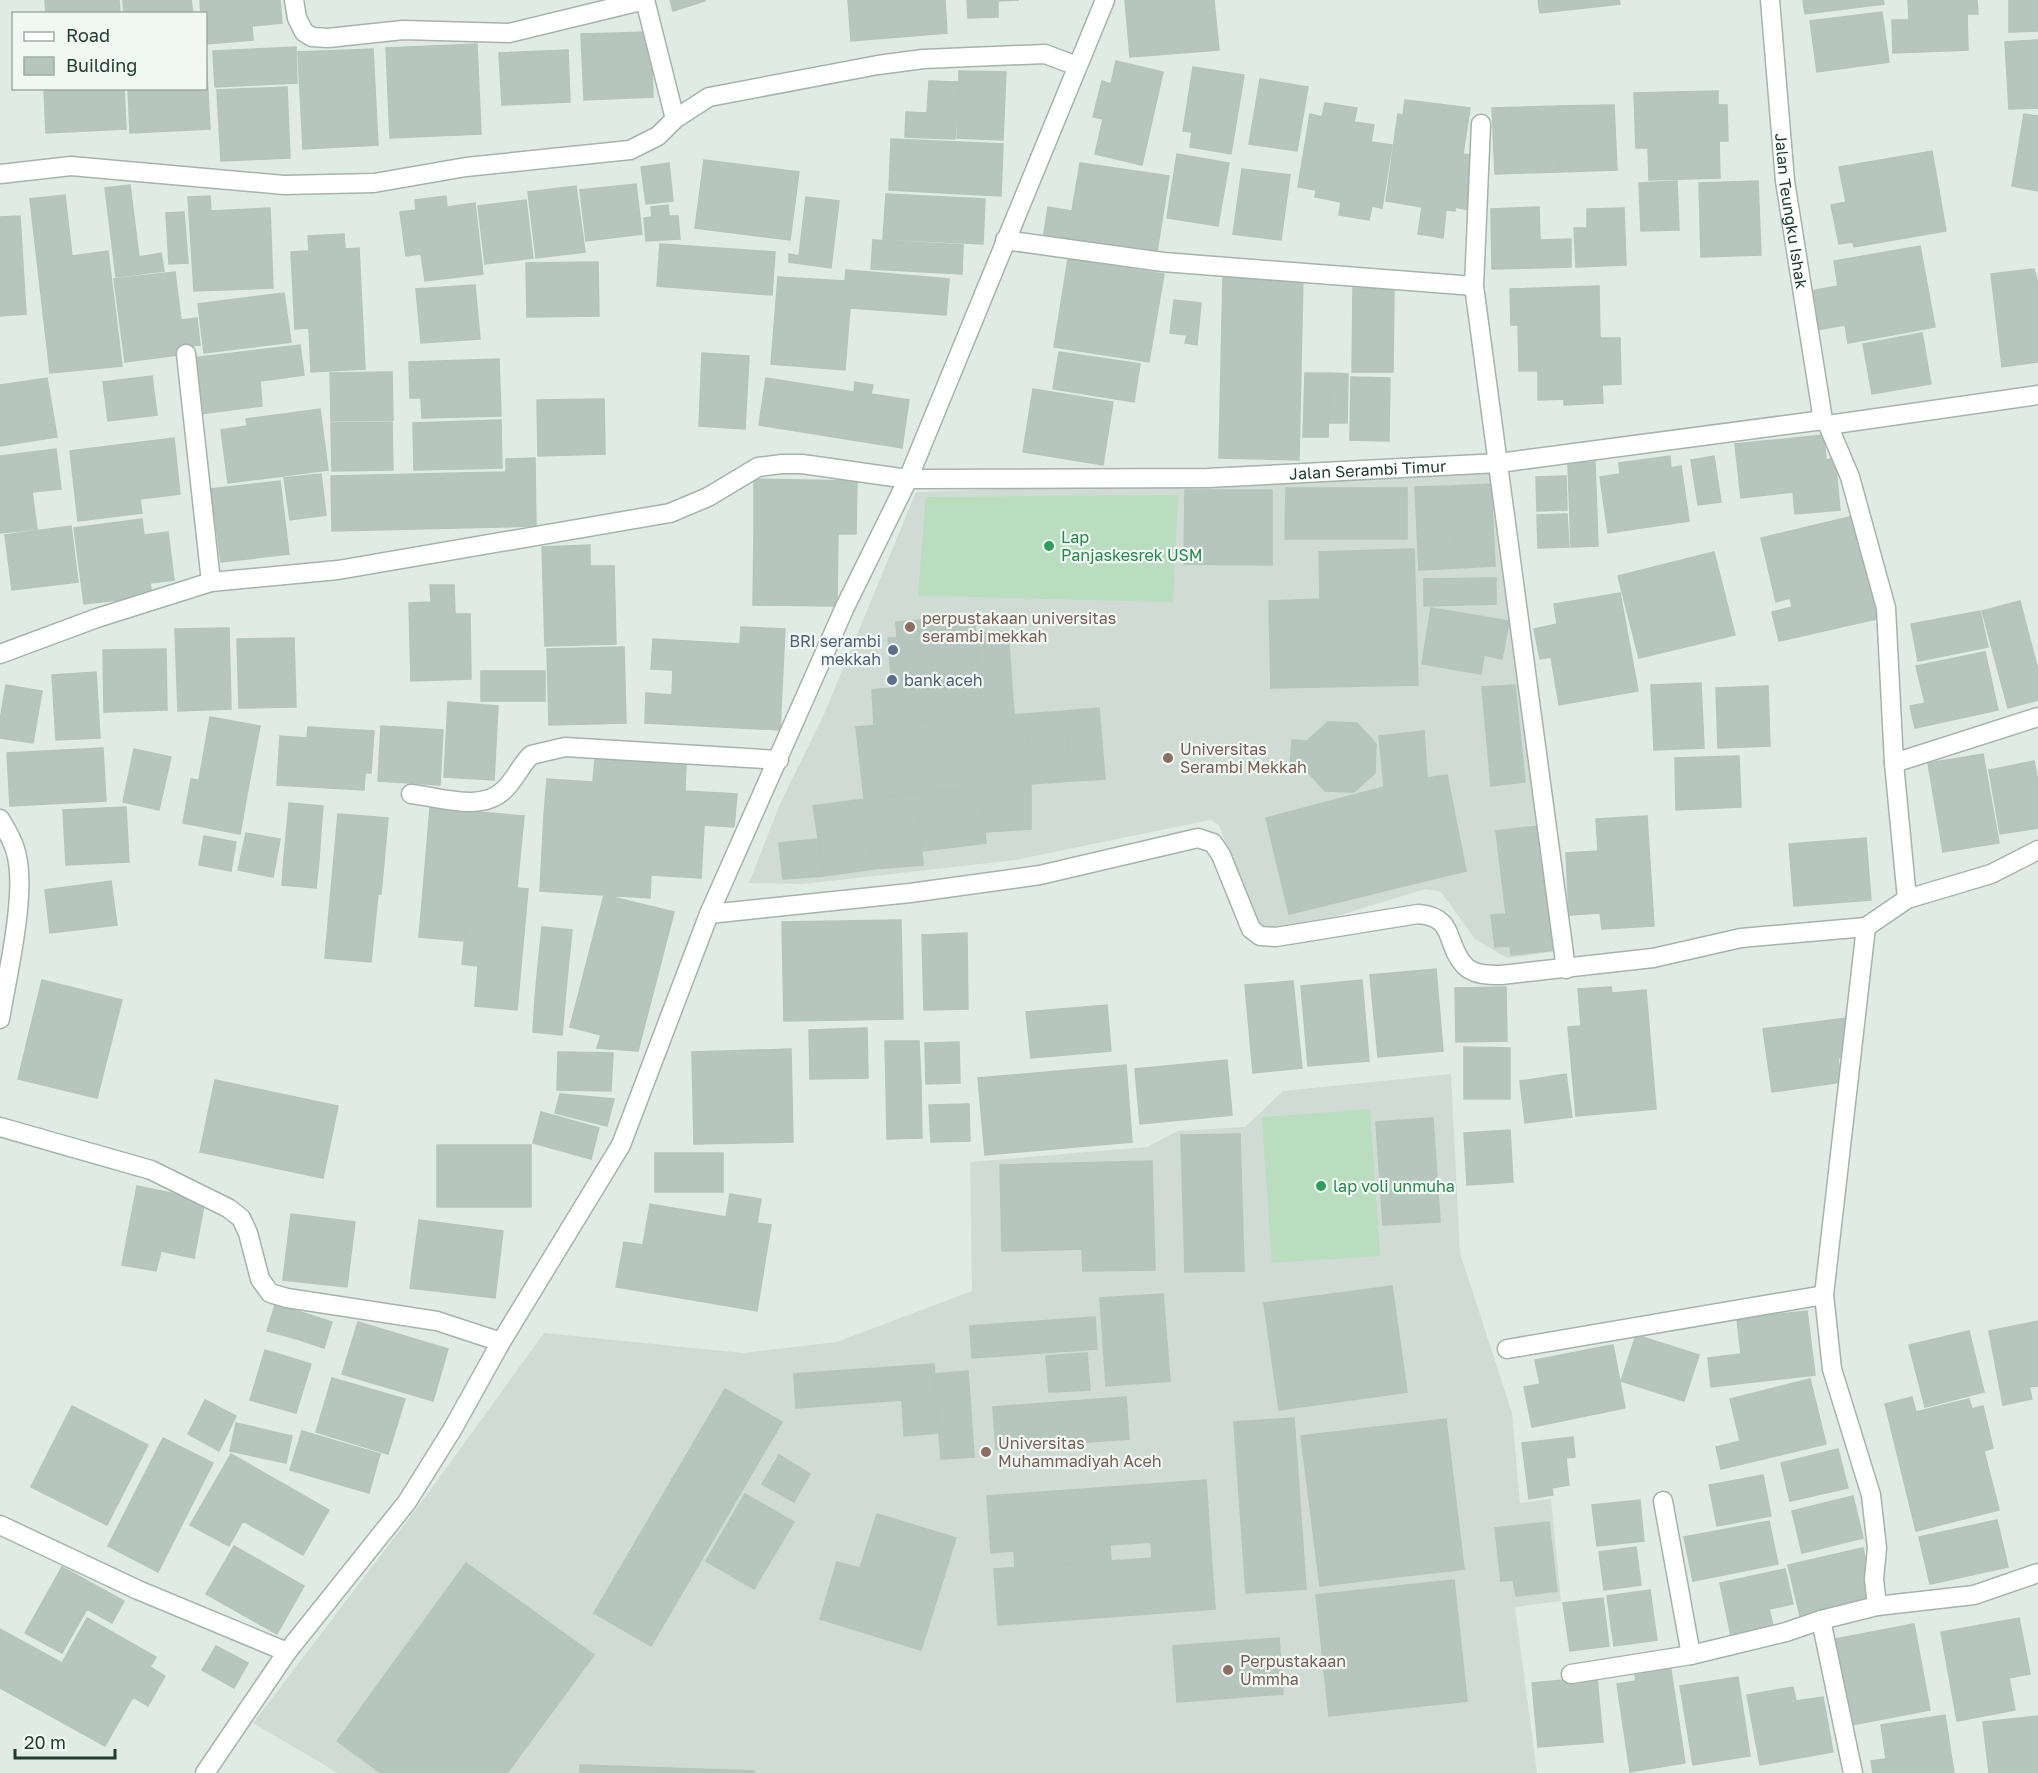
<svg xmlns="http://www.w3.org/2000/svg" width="2038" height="1773" font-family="'Golos Text',sans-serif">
<rect width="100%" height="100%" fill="#e1ebe5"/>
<!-- built -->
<path fill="#cfdbd4" d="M1496,472l63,479 -52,7 -32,-19 -34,-47 -16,-3 -120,37 -44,3 -6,-7 -36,-97 -9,-5 -195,40 -212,24 -54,-1 31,-79 45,-92 91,-220z
M1451,1074l9,179 52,160 8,90 31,-4 10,102 -46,6 22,166h-1199l-85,-50 176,-231 115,-159 199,20 94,-11 135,-51 -2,-129 177,-15 31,-16 67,-4 38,-36z"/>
<!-- garden -->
<path fill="#badcbf" d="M1178,495l-5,107 -255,-6 8,-99z
M1370,1109l10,147 -108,7 -10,-146z"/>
<!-- building -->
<path fill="#b6c6be" stroke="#b3c5bc" stroke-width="1.5" d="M45,0h74l1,13 -74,1z
M123,0h68l2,14h-69z
M200,0h80l2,23 -30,3 1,14 -47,4v-30h-5z
M670,0h35v1l-32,10z
M848,0h97l2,33 -96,8z
M967,0h52l-21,1v16l-30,1z
M1125,0h89l5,50 -89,7z
M1538,0h81l1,4 -80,9z
M1803,0h80l1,4 -79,10z
M1908,0h69l1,14h-11l1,36 -75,3 -1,-33h17z
M2009,0h29v31l-29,1z
M1882,12l7,50 -72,10 -7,-51z
M651,32l2,65 -69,3 -3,-66z
M2038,40v68l-29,1 -4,-67z
M477,44l4,90 -91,4 -4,-90z
M296,47l1,36 -82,4 -2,-36z
M373,49l5,96 -75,4 -5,-97z
M568,50l2,52 -68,3 -3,-52z
M206,55l4,74 -80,4 -2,-45h78z
M1116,61l47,11 -21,93 -47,-11 8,-35 -10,-2 9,-36 9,3z
M1193,67l51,8 -13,79 -41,-7 2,-15 -9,-1z
M959,71l47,1 -3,68 -46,-2z
M1260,79l48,8 -11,64 -48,-7z
M929,81l29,1 -3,57 -50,-2 1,-25 21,1z
M287,87l3,71 -69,3 -4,-71z
M44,88h80l2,41 -80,4z
M1718,91v14h9l1,36h-9l1,37 -71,2 -1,-32h-12l-2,-55z
M1405,100l65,8 -7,46 14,2 -8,54 -14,-3v4l-9,-1 -3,28 -25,-4 4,-27 -36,-6 12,-87 5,1z
M1325,103l32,5 -3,14 20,3 -3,17 21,3 -10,63 -10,-2 -3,14 -30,-5 2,-13 -26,-5 1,-7 -18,-3 12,-73 12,3z
M1614,105l3,65 -58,2 -2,-66z
M1557,106l2,66 -64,2 -3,-66z
M2024,114l14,2v75l-26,-5z
M891,139l112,5 -2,52 -112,-6z
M1932,151l14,80 -92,16 -1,-5 -14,2 -8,-39 15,-3 -7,-35z
M1177,154l52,9 -11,63 -51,-8z
M704,160l95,12 -9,68 -95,-12z
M669,163l4,38 -27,3 -5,-37z
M1080,163l89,13 -13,82 -113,-18 5,-33 24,4z
M1242,169l48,6 -9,65 -48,-6z
M1677,181l2,49 -38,1 -2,-48z
M1758,181l3,74 -60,2 -2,-74z
M636,184l6,50 -56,7 -6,-51z
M130,185l9,72 22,-4 3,18 -48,6 -11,-89z
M576,186l9,66 -49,6 -8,-66z
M886,194l99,5 -2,45 -100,-5z
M65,195l7,61 36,-5 14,115 -72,7 -20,-174z
M210,196l1,15 59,-3 3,80 -79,3 -6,-94z
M446,196l1,11 28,-4 8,71 -58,7 -4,-27 -15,2 -6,-44 16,-2 -1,-10z
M806,197l33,4 -8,67 -42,-6v-8l10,2z
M526,200l7,58 -48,6 -7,-58z
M668,205l1,11h9l2,23 -34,2 -2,-23 8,-1 -1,-10z
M1539,207l1,33 31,-1v28l-79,2 -1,-60z
M1624,208l2,57 -50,2 -2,-39h13v-19z
M184,212l4,51 -19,1 -3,-51z
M20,216l6,98 -26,2v-99z
M344,234l1,15 14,-1 6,121 -54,3 -2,-44 -14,1 -4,-77 18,-1 -1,-15z
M873,240l90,5 -1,29 -91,-5z
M660,244l115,8 -3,43 -115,-9z
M1920,246l15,81 -87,16 -3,-18 -28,5 -7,-39 28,-5 -4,-25z
M1068,259l96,15 -15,88 -95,-15z
M598,262l1,54 -72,1 -1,-54z
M2034,269l4,15v78l-36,5 -11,-93z
M846,270l103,9 -3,36 -96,-7 -5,62 -74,-6 7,-87 67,4z
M175,272l6,48 16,-2 3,27 -16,2 1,7 -60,8 -11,-83z
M1223,274l80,1 -4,185 -80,-2z
M475,285l5,54 -59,4 -5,-54z
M1599,286l1,52h20l1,46 -19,1 1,18 -39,2v-6l-26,1v-29h-19l-1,-46h-7l-1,-36z
M1353,288l41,1 -1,83h-41z
M284,293l7,49 -87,11 -6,-49z
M1174,300l27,3 -4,42 -12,-2 2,-8 -17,-2z
M1922,333l9,51 -59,10 -9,-50z
M300,345l4,30 -44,6 2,25 -62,8 -7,-56z
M1059,352l81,12 -6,38 -81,-13z
M702,353l47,3 -4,73 -46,-3z
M499,359l2,57 -79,2 -1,-20h-11l-1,-36z
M392,372l1,48 -62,1 -1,-48z
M1305,373h25l-2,64h-25z
M1330,373l18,1 -1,49h-18z
M152,376l5,39 -49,6 -5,-39z
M1351,377l39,1 -1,63 -39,-1z
M47,378l10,59 -57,9v-61z
M766,378l88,14 1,-10 18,3 -2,9 38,6 -7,48 -143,-23z
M1033,389l80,13 -10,63 -80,-13z
M604,399l1,55 -67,2 -1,-56z
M320,409l8,61 -100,13 -7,-53 26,-4 -1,-7z
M501,420l1,48 -88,2 -1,-47z
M392,422l1,48 -61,1 -1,-48z
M1824,435l2,25 9,-2 5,52 -45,4 -2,-22 -52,6 -6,-54z
M174,438l6,56 -40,5 2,14 -64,8 -8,-70z
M56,449l5,40 -29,3 5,37 -37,4v-77z
M1670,456l1,12 10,-2 8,55 -81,12 -8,-56 20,-3 -1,-11z
M1714,456l7,46 -23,3 -7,-45z
M535,458l1,68 -204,5 -1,-55 175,-4v-13z
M1595,462l3,84 -27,1 -3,-84z
M321,474l5,41 -36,5 -6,-42z
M1566,476l1,34 -30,1 -1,-34z
M754,479l103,2 -1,53 -102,-1z
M280,481l9,73 -68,8 -10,-73z
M1491,484l4,82 -38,2 -5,-82z
M1452,486l5,82 -38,2 -4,-83z
M1286,488h121v51h-122z
M1185,490h87v75l-88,-1z
M1567,514l2,33 -31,1 -1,-33z
M1858,515l23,103 -102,23 -7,-29 20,-5 -2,-9 -14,4 -15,-64z
M142,519l2,16 24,-3 6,48 -24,3 2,13 -68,8 -10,-76z
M71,526l7,56 -66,8 -7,-55z
M754,533l84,1 -1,72 -84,-1z
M590,545v21h24l2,78 -71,2 -3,-99z
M1414,549l4,136 -147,3 -2,-87 51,-2 -1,-47z
M1714,552l21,83 -96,23 -21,-82z
M1496,578v26l-72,2v-27z
M430,585h24l1,29h15l1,65 -60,2 -2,-78 22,-1z
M1620,593l18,98 -79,14 -8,-48 -11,2 -6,-30 23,-5 -3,-20z
M2020,601l18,69v30l-30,8 -26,-97z
M1431,608l78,13 -7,38 -18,-4 -3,19 -59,-10z
M1980,611l8,36 -70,14 -7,-37z
M974,616l8,101 -108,8 -2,-35 20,-2 -4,-50h9l-1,-16z
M741,627l44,2 -5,101 -135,-7 1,-30 26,2 1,-25 -22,-1 2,-30 87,5z
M229,628l2,81 -53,2 -3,-82z
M1008,631l6,84 -32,2 -7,-84z
M294,638l2,69 -57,1 -2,-69z
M624,647l2,76 -77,2 -2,-76z
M166,649l1,61 -63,2 -1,-62z
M1985,652l13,58 -83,18 -5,-22 15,-3 -9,-37z
M481,671h64v30h-64z
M96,672l4,66 -44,2 -4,-65z
M1701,683l3,65 -50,2 -3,-65z
M6,685l36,6 -9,52 -33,-5v-18z
M1515,685l10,97 -34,4 -9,-99z
M1768,686l2,60 -52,2 -2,-60z
M448,702l50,4 -4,74 -50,-3z
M1099,708l6,71 -34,2 -6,-70z
M1065,711l6,70 -40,3 -5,-70z
M1026,714l5,70 -167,15 -8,-72z
M210,717l50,9 -12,63 -49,-9z
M1328,722l29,1 19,21 -1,29 -21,19 -29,-1 -19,-21 -16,-1 2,-29 15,1z
M381,726l62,4 -3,55 -62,-4z
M308,727l66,4 -3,42h-6l-1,17 -87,-5 3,-49 27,2z
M1424,731l3,47 20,-3 19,96 -177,43 -23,-96 118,-31 -5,-51z
M103,748l3,53 -96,5 -3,-53z
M134,749l37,8 -12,53 -36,-8z
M1983,754l16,89 -56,9 -15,-89z
M1739,756l2,51 -65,3 -1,-52z
M595,758l91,5 -1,28 52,3 -3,33 -190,-12 3,-36 46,3z
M2034,761l4,21v46l-38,6 -11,-64z
M191,779l57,10 -8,45 -57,-11z
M1031,784v45l-46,3 -5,-44z
M980,788l6,55 -64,8 -6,-59z
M916,792l7,73 -50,4 -9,-70z
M864,799l9,70 -49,7 -11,-70z
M289,803l34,3 -2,24 -34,-3z
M126,807l3,55 -63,3 -3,-55z
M430,808l94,8 -7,72 -93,-8z
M338,814l50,4 -7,76 -50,-4z
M544,815l160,10 -3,53 -50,-3 -1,23 -110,-7z
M1647,816l7,110 -52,3 -2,-16 -31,2 -3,-62 32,-2 -2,-32z
M1539,826l15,124 -43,5 -1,-9 -15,1 -4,-32 15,-1 -10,-83z
M287,827l34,3 -2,30 -35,-2z
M246,833l34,6 -7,38 -35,-7z
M204,836l32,6 -5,29 -32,-6z
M1866,838l5,62 -77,6 -5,-62z
M819,839l5,37 -41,3 -4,-36z
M284,858l35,2 -3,28 -34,-3z
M424,880l46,4 -5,57 -46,-4z
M111,881l6,44 -67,8 -5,-43z
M470,884l58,5 -11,121 -42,-4 3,-40 -16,-2z
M331,890l47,4 -7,68 -46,-4z
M604,895l70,17 -36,139 -41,-3 4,-13 -31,-8z
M901,920l2,99 -119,2 -2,-99z
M542,927l30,3 -4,39 -30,-3z
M967,933l1,76 -44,1 -2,-75z
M538,966l30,3 -3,31 -30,-2z
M1436,969l7,82 -65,6 -8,-82z
M42,980l80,20 -25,98 -79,-19z
M1362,980l7,81 -61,5 -7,-80z
M1293,981l9,87 -49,5 -8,-88z
M1506,987l1,54 -51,1 -1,-54z
M1611,987l1,6 34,-3 10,119 -80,7 -8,-89 13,-1 -3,-37z
M535,998l30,2 -3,35 -29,-3z
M1107,1005l4,46 -80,7 -5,-46z
M1846,1018l5,38 -13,2 3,24 -69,10 -9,-63z
M867,1028l1,50 -58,1 -1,-49z
M885,1041h34l2,43 -35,2z
M959,1042l1,41 -34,1 -1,-41z
M1464,1047l46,1v51h-46z
M791,1049l2,93 -99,2 -2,-92z
M558,1052l55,1 -2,38 -54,-1z
M1227,1060l5,55 -92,9 -5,-55z
M1126,1065l6,77 -147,13 -7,-77z
M1566,1074l6,43 -47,6 -5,-42z
M215,1080l123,26 -15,72 -123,-26z
M921,1084l1,54 -35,1 -1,-53z
M560,1094l54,5 -7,27 -52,-13z
M969,1104l1,37 -39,1 -2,-37z
M541,1112l58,16 -8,31 -58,-16z
M1433,1118l7,104 -57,3 -7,-103z
M1510,1130l3,52 -46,3 -3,-52z
M1240,1134l4,137 -59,1 -4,-137z
M437,1145h94v62h-94z
M655,1153h68v39h-68z
M1152,1161l3,109 -72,1 -1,-22 -80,2 -2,-86z
M137,1186l68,14 -11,58 -33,-7 -5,20 -34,-6z
M730,1194l31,5 -4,24 14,2 -14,86 -141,-24 8,-45 19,3 7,-41 76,13z
M291,1214l64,8 -8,65 -64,-7z
M419,1220l84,11 -8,67 -85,-10z
M1392,1286l15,106 -128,18 -15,-107z
M1163,1294l7,87 -64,5 -6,-88z
M275,1305l29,8 -7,26 -30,-8z
M1807,1311l8,64 -104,12 -3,-29 33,-4 -4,-35z
M304,1313l28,9 -8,26 -27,-9z
M1095,1317l2,32 -125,9 -2,-32z
M2038,1321v65l-9,1 3,12 -29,6 -14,-74z
M358,1322l90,27 -15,52 -91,-27z
M1969,1331l15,61 -59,15 -16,-62z
M1636,1335l63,20 -15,46 -63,-20z
M1613,1345l12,63 -93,19 -8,-40 16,-3 -5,-24z
M265,1350l46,14 -15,49 -46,-13z
M1087,1353l3,37 -41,2 -3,-36z
M934,1364l4,69 -34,3 -2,-36 -106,8 -2,-34z
M968,1371l6,86 -33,2 -7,-85z
M332,1378l73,21 -17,55 -72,-22z
M1810,1379l16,65 -105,25 -5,-22 24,-6 -10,-42z
M725,1389l57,33 -131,224 -57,-33z
M1126,1397l3,42 -133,10 -3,-42z
M1912,1397l4,15 53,-13 3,10 11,-3 10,42 -9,3 15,59 -83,21 -31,-127z
M205,1400l31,16 -17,35 -31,-17z
M72,1406l76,39 -41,80 -76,-38z
M1294,1418l12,171 -60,4 -12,-171z
M1446,1419l18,150 -144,17 -19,-150z
M236,1423l56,13 -6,27 -56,-12z
M302,1431l78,23 -11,39 -79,-23z
M1573,1437l2,20 -9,1 3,27 -17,3 1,7 -24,4 -7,-56z
M163,1438l50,25 -55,109 -50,-26z
M1838,1449l10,39 -58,13 -9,-38z
M231,1454l98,56 -26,45 -60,-34 -14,25 -39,-21z
M779,1455l31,19 -16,28 -32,-18z
M1763,1475l8,41 -54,10 -8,-41z
M1206,1480l5,74 -59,4 -1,-16 -41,3 1,16 -96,7 -1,-17 -23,2 -4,-57z
M745,1494l49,28 -40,67 -48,-28z
M1853,1496l10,42 -61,15 -10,-42z
M1640,1500l4,41 -47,5 -5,-41z
M877,1514l79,24 -35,112 -101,-31 17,-57 23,6z
M1997,1520l11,47 -78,17 -11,-47z
M1769,1521l9,43 -85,17 -9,-44z
M1549,1522l8,69 -41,5 -3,-16 -12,1 -6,-53z
M234,1546l70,40 -27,48 -71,-40z
M1636,1547l5,38 -37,5 -5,-38z
M1863,1548l11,51 -74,17 -12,-51z
M1211,1554l4,55 -217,16 -4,-56z
M466,1563l128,92 -87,118h-126l-44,-32z
M62,1567l62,34 -12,22 -25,-14 -25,44 -37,-20z
M1785,1569l8,35 -24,5 4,17 -42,10 -11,-53z
M1454,1580l13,121 -138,15 -13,-121z
M1650,1590l7,50 -43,6 -7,-50z
M1603,1598l6,48 -39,5 -7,-48z
M87,1618l69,39 -6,10 15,9 -17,30 -15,-9 -28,49 -105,-58v-59l62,34z
M2019,1618l11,56 -21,4 6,32 -58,11 -16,-89z
M1914,1624l16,86 -79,15 -16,-86z
M1279,1638l4,56 -106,8 -4,-56z
M216,1646l32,17 -14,25 -32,-18z
M1670,1664l15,99 -55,9 -13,-88 19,-3 -1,-6 11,-2v-5z
M1597,1677l6,65 -65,5 -6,-64z
M1738,1677l12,79 -57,9 -13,-79z
M1793,1687l3,14 27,-4 10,55 -73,13 -13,-70z
M1945,1715l9,58h-81l-2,-12 15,-2 -5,-34z
M2038,1716v57h-49l-6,-51z
M580,1765l174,6v2h-174z"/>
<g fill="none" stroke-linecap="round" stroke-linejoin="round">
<!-- street casing -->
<g stroke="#a4b3ac" stroke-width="21">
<g id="street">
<path d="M294,0l3,18 7,14 8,5 16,1 75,-8 106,3 136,-33 30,119"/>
<path id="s1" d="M1770,0l15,181 38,239"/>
<path d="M1481,124l-7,162 92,683"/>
<path d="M0,174l71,-8 213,19 90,-2 92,-16 164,-17 28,-14 17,-17 34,-22 169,-32 45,-6 122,-5 32,12"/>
<path d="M1005,240l158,22 311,24"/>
<path d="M186,354l25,228"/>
<path d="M1823,420l5,5 210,-30"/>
<path d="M1828,425l22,52 36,131 8,155 13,136"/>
<path id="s2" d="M0,654l97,-36 114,-36 127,-12 332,-57 38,-16 50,-30 24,-3h20l106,15 299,-1 292,-15 324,-43"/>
<path d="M1894,763l144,-46"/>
<path d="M411,794c29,3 71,19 94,-5 10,-10 16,-24 26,-34l34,-8 214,13"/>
<path d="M0,819c7,12 15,25 17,38 9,40 -10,120 -17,162"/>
<path d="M709,914l201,-21 130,-18 158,-37 15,5 8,12 30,74 9,7 16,1 142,-23c39,3 26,30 47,52 9,9 24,9 36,9l152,-17 88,-20 125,-11 41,-28 84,-25 47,-24"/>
<path d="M1866,927l-42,368 8,74 39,126 6,53 -3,31 3,27"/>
<path d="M0,1127l151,43 77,38 13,10 7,15 12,46 10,14 17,5 150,23 64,21"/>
<path d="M1507,1349l317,-54"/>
<path d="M0,1525l138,65 149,62"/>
<path d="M1821,1620l32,153"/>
<path d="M1691,1655l95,-23 35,-12 56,-14 97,-11 64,-22"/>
<path d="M1571,1674l120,-19 -28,-154"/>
<path d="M205,1773l82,-121 120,-150 45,-72 49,-88 120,-197 88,-231 136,-307 63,-128 197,-479"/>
</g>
</g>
<!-- street -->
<use href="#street" stroke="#fff" stroke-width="18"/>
</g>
<!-- markers -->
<g fill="#2e9e5b" stroke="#f1f8f4" stroke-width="2">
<circle cx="1049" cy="546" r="6"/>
<circle cx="1321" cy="1186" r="6"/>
</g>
<g fill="#8d6e63" stroke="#f1f8f4" stroke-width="2">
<circle cx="910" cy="627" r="6"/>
<circle cx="1168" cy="758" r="6"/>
<circle cx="986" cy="1452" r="6"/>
<circle cx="1228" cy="1670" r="6"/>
</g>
<g fill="#5c6f8a" stroke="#f1f8f4" stroke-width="2">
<circle cx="893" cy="650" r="6"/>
<circle cx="892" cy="680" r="6"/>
</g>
<g text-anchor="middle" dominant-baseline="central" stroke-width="4.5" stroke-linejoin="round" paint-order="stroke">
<!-- street labels -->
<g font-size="16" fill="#223b32" stroke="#f1f8f4">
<text stroke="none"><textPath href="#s1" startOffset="212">Jalan Teungku Ishak</textPath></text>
<text stroke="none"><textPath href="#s2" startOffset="1398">Jalan Serambi Timur</textPath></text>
</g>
<!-- leisure labels -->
<g font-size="16" fill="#27864d" stroke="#f1f8f4" text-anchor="start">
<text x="1061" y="537">Lap<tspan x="1061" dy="18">Panjaskesrek USM</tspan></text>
<text x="1333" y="1186">lap voli unmuha</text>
</g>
<!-- education labels -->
<g font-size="16" fill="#785e54" stroke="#f1f8f4" text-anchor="start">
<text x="922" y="618">perpustakaan universitas<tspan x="922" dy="18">serambi mekkah</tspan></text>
<text x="1180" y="749">Universitas<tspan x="1180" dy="18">Serambi Mekkah</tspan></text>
<text x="998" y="1443">Universitas<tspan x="998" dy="18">Muhammadiyah Aceh</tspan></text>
<text x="1240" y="1661">Perpustakaan<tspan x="1240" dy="18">Ummha</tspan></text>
</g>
<!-- service labels -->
<g font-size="16" fill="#4e5e75" stroke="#f1f8f4" text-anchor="end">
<text x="881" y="641">BRI serambi<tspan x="881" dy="18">mekkah</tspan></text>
<text x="904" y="680" text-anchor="start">bank aceh</text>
</g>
</g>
<!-- legend -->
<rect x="12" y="12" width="195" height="78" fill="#f1f8f4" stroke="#9eaca6" stroke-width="1.5"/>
<rect x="24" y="32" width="30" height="9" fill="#ffffff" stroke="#9eaca6" stroke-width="1.5"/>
<text x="66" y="42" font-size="18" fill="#223b32">Road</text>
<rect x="24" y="57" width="30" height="18" fill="#b6c6be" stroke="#9eaca6" stroke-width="1.5"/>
<text x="66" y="72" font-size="18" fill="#223b32">Building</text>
<!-- scale -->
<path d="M15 1749v9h100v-9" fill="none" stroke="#223b32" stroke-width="3"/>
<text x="24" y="1749" font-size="18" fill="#223b32" stroke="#f1f8f4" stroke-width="4.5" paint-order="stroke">20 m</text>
</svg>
